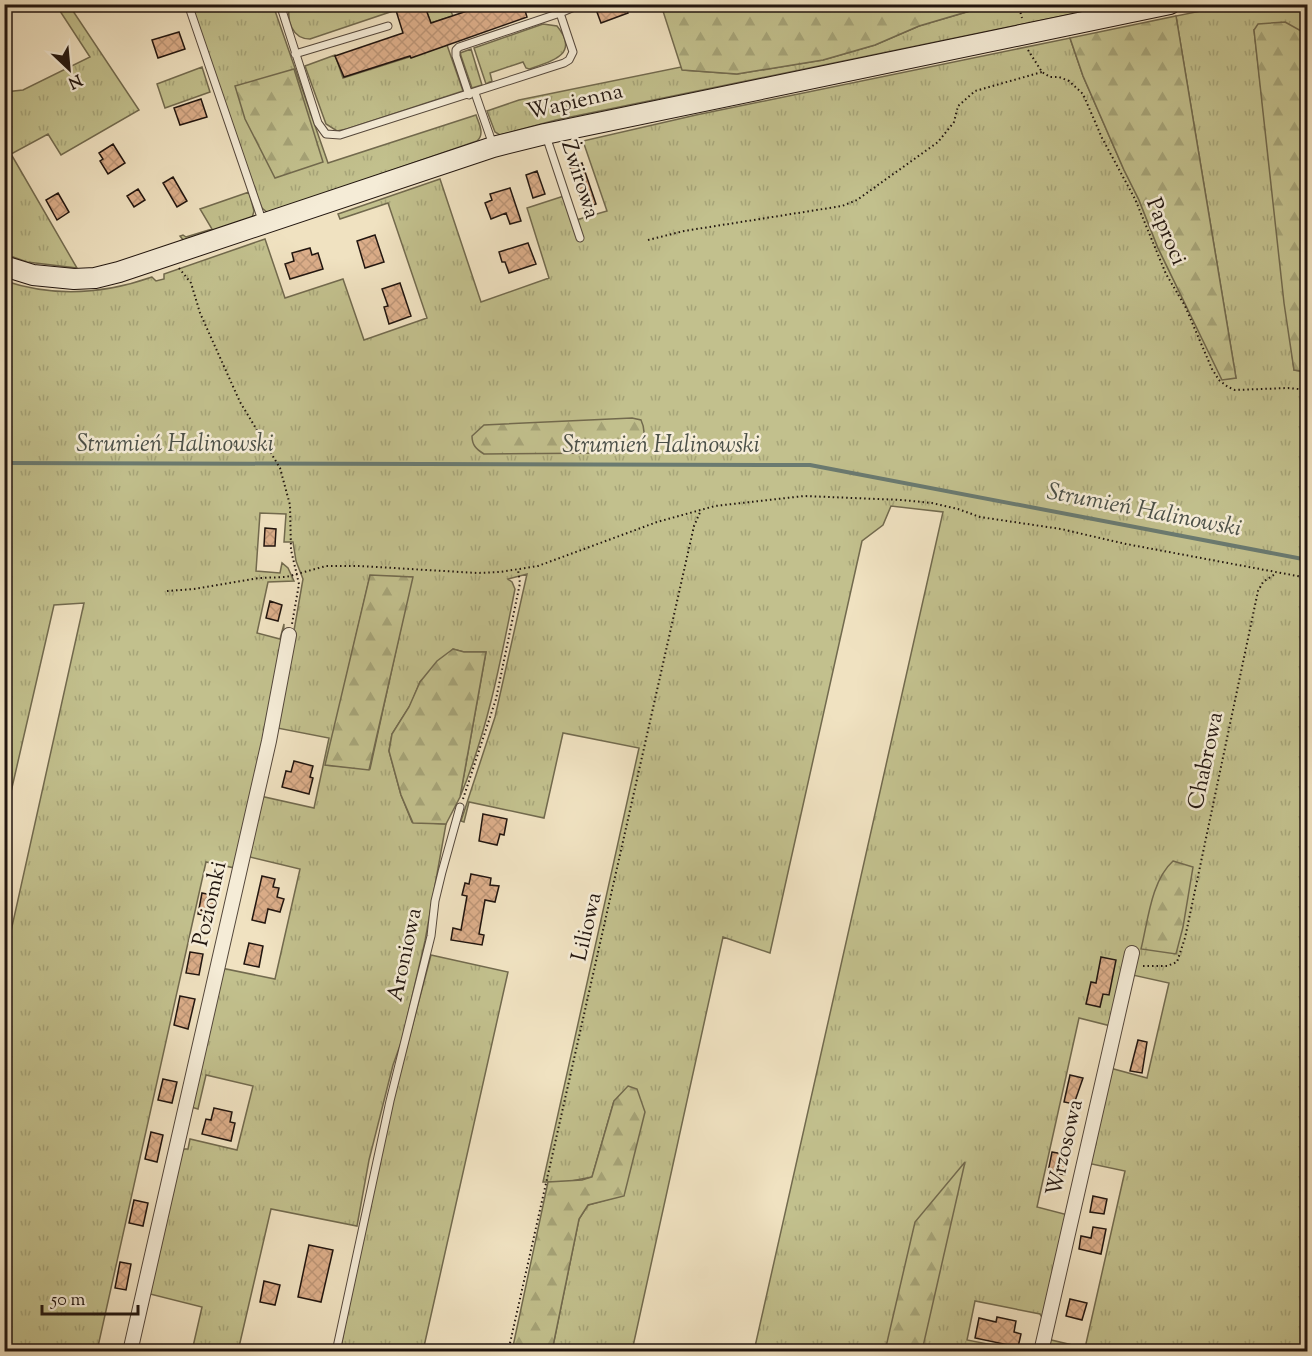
<svg xmlns="http://www.w3.org/2000/svg" width="1312" height="1356" font-family="'Sorts Mill Goudy',serif">
<defs>
<pattern id="grass-tufts" width="24" height="20" patternUnits="userSpaceOnUse" patternTransform="scale(1.5)"><rect width="24" height="20" fill="#c2c08d"/><path d="M3 7l-1-3M5 7V3M7 7l1-3M15 17l-1-3M17 17v-4M19 17l1-3" fill="none" stroke="#a6a478"/></pattern>
<pattern id="forest-firs" width="22" height="20" patternUnits="userSpaceOnUse" patternTransform="scale(1.5)"><rect width="22" height="20" fill="#c2c08d"/><path d="M5 1l3.5 6h-7zM16 11l3.5 6h-7z" fill="#a6a478"/></pattern>
<pattern id="building-cross-hatch" width="8" height="8" patternUnits="userSpaceOnUse" patternTransform="scale(1.5)"><rect width="8" height="8" fill="#dcae8a"/><path d="M0 0l8 8M0 8l8-8" fill="none" stroke="#bc9576"/></pattern>
</defs>
<rect width="100%" height="100%" fill="#f0e2c1"/>
<filter id="stains"><feTurbulence type="fractalNoise" baseFrequency=".00333" numOctaves="4"/><feColorMatrix values="0 0 0 0 .2 0 0 0 0 .09 0 0 0 0 .02 0 0 0 .5 -.17"/></filter>
<radialGradient id="worn" r=".72"><stop offset=".6" stop-color="#630" stop-opacity="0"/><stop offset="1" stop-color="#630" stop-opacity=".3"/></radialGradient>
<!-- grass -->
<path fill="url(#grass-tufts)" stroke="#726a4e" stroke-width="1.5" fill-rule="evenodd" d="M290,4l103,1 3,5 -86,29c-18,0 -24,-19 -20,-35z
M56,5h13l70,105 -78,45 -13,-21 -37,20 66,114 -50,-6 -22,-8v-97l5,-3 -5,-10v-52l18,-2 67,-33z
M191,5h82l55,158 148,-48c3,9 9,19 1,26l-209,72 -6,-5 -3,-7z
M424,5h34l-9,2 4,9 -22,7z
M985,5h131l-560,115 -56,15 -5,-3 -8,-21 32,-11 162,-33 2,3 54,4 86,-14 52,-15 44,-19 61,-18z
M1230,5h77v36l-4,-9 -49,-2 40,340 14,2 -1,979h-263l3,-12 38,9 40,-177 -38,-8c4,-10 13,-18 7,-29l16,-66 37,10 22,-95 -36,-8 -22,51 -32,-8 -42,189 31,8 -25,104 -3,-5 -65,-13 -8,39 56,11h-269l189,-839 -52,-6 -8,19 -21,16 -92,412 -47,-16 -91,414h-80l27,-132 9,-14 36,-10 -10,-94 -22,76 -26,5h-23l96,-434 -76,-15 -19,85 -75,-16 -5,20 -3,-1 34,-104 32,-143 -19,5 4,3 3,7c-14,70 -27,141 -55,208l26,-145h-22l-11,-3 -33,33 -9,22 -19,30 -3,17 12,44 11,27 34,2 -21,117 -23,99 -9,25 -24,95 -12,66 -86,-17 -32,138 22,4h-69l10,-44 -52,-13 30,-145h8l2,-10 47,11 16,-64 -47,-11 -8,34 -7,-2 30,-139 54,11 25,-110 -54,-13 14,-60 54,12 15,-70 -52,-10 26,-149 -7,-18 -3,-19h-9l2,-28 -26,-1 -4,58 24,2 2,-10 6,5 6,13 -26,1 -11,51 23,6 4,-15 -1,20 -48,224 -29,-6 -109,489h-93l1,-393 79,-355 -30,2 -49,213v-537c48,16 99,13 147,-4l4,4 8,-2v-5l101,-35 20,59 58,-19 21,61 63,-22 -39,-115 -48,16 -2,-5 102,-35 41,123 68,-24 -22,-70 40,-13 9,25 31,-9 -24,-70 113,-26 374,-77 13,38 41,94 15,30 19,48 64,131 14,-1 -60,-362zM370,576l42,1 -42,192 -44,-4z
M543,24l14,2c24,29 -7,36 -28,43l-3,-1 -3,-6 -33,11 2,8 -6,3 -12,-36z
M447,45l16,46 -116,38 -10,2 -11,-7 -21,-58 30,-11 8,23z
M471,49l11,36 -10,3 -12,-35z
M202,67l8,25 -45,16 -8,-24z
M249,192l5,19 -2,7 -68,23 -4,-5 3,-1 3,2 26,-8 -12,-20z
M431,955l77,17 -85,379 -83,1 32,-173z"/>
<!-- forest -->
<path fill="url(#forest-firs)" stroke="#726a4e" stroke-width="1.5" d="M661,5v-1l324,1 -5,3 -61,18 -44,19 -52,15 -86,14 -55,-4z
M1176,16l60,362 -14,2 -64,-132 -19,-48 -15,-30 -41,-94 -13,-38z
M1285,22l18,10 4,9v331l-13,-2 -10,-67 -30,-273 4,-6z
M294,69l29,93 -48,16 -30,-59 -10,-33z
M632,418l9,2c11,24 -11,31 -29,33l-128,1c-8,-5 -12,-9 -12,-18l12,-11z
M370,575l43,2 -44,193 -44,-5z
M453,649l11,3h22l-26,145 -14,27 -33,-1 -12,-28 -12,-44 3,-17 17,-27 11,-25 17,-21z
M1173,861l20,6 -10,60 -7,27 -35,-5c7,-28 10,-68 32,-88z
M628,1086l9,3 8,23 -21,84 -36,9 -9,14 -27,132h-40l36,-169 34,-2 10,-3 22,-76z
M965,1162l-43,189h-37l30,-129z"/>
<g fill="none" stroke-linecap="round" stroke-linejoin="round">
<!-- stream -->
<path stroke="#6a7a70" stroke-width="4" d="M4,463l806,2 498,95"/>
</g>
<!-- building -->
<path fill="url(#building-cross-hatch)" stroke="#21150f" stroke-width="1.5" d="M394,4h30l7,19 57,-19h35l4,13 -116,41 -1,-2 -66,21 -9,-21 68,-23z
M594,4h31l3,9 -27,10z
M179,32l6,17 -27,9 -6,-18z
M201,99l6,18 -27,8 -6,-17z
M113,144l12,19 -17,11 -8,-13 3,-2 -4,-6z
M582,163l14,41 -12,4 -14,-41z
M537,171l8,23 -12,4 -7,-23z
M173,177l14,24 -10,6 -14,-24z
M510,188l11,33 -11,3 -4,-11 -15,6 -6,-16 7,-3 -2,-6z
M138,189l7,11 -11,7 -7,-11z
M58,193l11,19 -12,8 -11,-20z
M375,235l9,27 -19,6 -8,-27z
M528,243l8,21 -27,9 -4,-11h-3l-3,-10z
M310,248l2,7 6,-2 5,16 -33,10 -5,-15 9,-3 -2,-8z
M400,283l11,33 -22,8 -5,-17 4,-1 -6,-17z
M265,528l11,1 -1,17h-11z
M270,601l12,4 -4,16 -12,-3z
M294,761l19,5 -3,11 3,1 -4,16 -27,-7 4,-16 5,1z
M483,814l24,5 -3,16 -4,-1 -3,11 -18,-4z
M471,874l20,4 -1,7 9,1 -4,16 -10,-2 -6,34 5,1 -2,10 -31,-5 2,-12 8,2 6,-34 -5,-1 3,-12 4,1z
M262,876l13,3 -2,8 6,1 -2,9 7,2 -4,13 -12,-3 -3,14 -13,-3z
M202,893l15,3 -5,21 -14,-3z
M249,943l14,3 -4,21 -15,-3z
M190,952l13,2 -4,21 -13,-2z
M1101,957l15,3 -7,35 -6,-1 -3,13 -14,-3 5,-22 5,1z
M180,996l15,3 -7,30 -14,-4z
M1138,1040l9,2 -5,31 -12,-2z
M1070,1075l13,3 -9,26 -10,-2z
M163,1079l14,3 -5,21 -14,-3z
M214,1108l18,4 -2,10 5,1 -4,18 -29,-7 4,-15 5,1z
M151,1132l12,3 -6,27 -12,-3z
M1052,1152l17,3 -4,20 -17,-3z
M1093,1196l14,3 -3,15 -14,-2z
M134,1200l14,3 -5,23 -14,-3z
M1093,1227l13,2 -5,25 -22,-5 2,-13 10,2z
M309,1245l24,5 -12,52 -23,-5z
M120,1262l11,2 -5,26 -11,-2z
M264,1281l16,4 -5,20 -15,-3z
M1070,1299l17,4 -5,17 -16,-4z
M997,1317l19,4 -2,11 7,2 -3,13 -43,-9 4,-20 17,4z"/>
<g fill="none" stroke-linecap="round" stroke-linejoin="round">
<!-- lane casing -->
<g stroke="#55483c" stroke-width="9">
<path id="lane" d="M188,4l75,219
M280,4l38,119 8,11 14,1 224,-72 5,-3 4,-8 -16,-48
M295,54l93,-28
M475,93l18,52
M469,95l-13,-39v-6l3,-3 101,-34 21,-9
M546,136l34,102
M336,1352l54,-251 41,-165 4,-35 7,-29 18,-65"/>
</g>
<!-- street casing -->
<g stroke="#55483c" stroke-width="16">
<path id="street" d="M130,1352l139,-611 20,-106
M1041,1352l91,-399"/>
</g>
<!-- secondary casing -->
<g stroke="#21150f" stroke-width="22">
<path id="secondary" d="M4,266l29,9 41,4 21,-1 24,-6 374,-125 52,-13 625,-130"/>
</g>
<!-- path -->
<path stroke="#21150f" stroke-width="2" stroke-dasharray="1.5 3" stroke-linecap="butt" d="M1018,4l4,14
M1184,11l32,-7
M1028,50l14,22 8,5h9l10,4 14,13 19,44 33,61 31,75 19,32 27,63 7,11 9,7 7,3 53,-2 20,2
M648,240l36,-9 158,-25 15,-6 81,-58 16,-20 4,-16 17,-15 67,-19
M179,268l12,15 9,30 40,89 40,66 10,37 1,45 8,34 -7,40
M167,591l27,-2 65,-11 27,-1 40,-11h34l117,7 23,-1 38,-6 119,-44 58,-16 89,-10 98,4 30,3 26,6 22,8 81,12 65,15 182,34
M463,799l33,-100 24,-116 -2,-13
M1143,966h24l10,-4 8,-24 73,-347 5,-9 12,-8
M508,1352l186,-826 7,-16"/>
<!-- lane -->
<use href="#lane" stroke="#f5ecd7" stroke-width="7"/>
<!-- street -->
<use href="#street" stroke="#f5ecd7" stroke-width="14"/>
<!-- secondary -->
<use href="#secondary" stroke="#f5ecd7" stroke-width="20"/>
</g>
<g text-anchor="middle" dominant-baseline="central" stroke-width="5" stroke-linejoin="round" paint-order="stroke">
<!-- street labels -->
<g font-size="22" fill="#21150f" stroke="#f5ecd7">
<text transform="translate(575 103) rotate(-13)">Wapienna</text>
<text transform="translate(579 180) rotate(72)">Żwirowa</text>
<text transform="translate(1165 232) rotate(67)">Paproci</text>
<text transform="translate(1207 761) rotate(-78)">Chabrowa</text>
<text transform="translate(211 904) rotate(-77)">Poziomki</text>
<text transform="translate(588 927) rotate(-77)">Liliowa</text>
<text transform="translate(406 955) rotate(-78)">Aroniowa</text>
<text transform="translate(1066 1148) rotate(-77)">Wrzosowa</text>
</g>
<!-- water labels -->
<g font-size="24" font-style="italic" fill="#4b5048" stroke="#f5ecd7">
<text x="175" y="445">Strumień Halinowski</text>
<text x="661" y="446">Strumień Halinowski</text>
<text transform="translate(1144 511) rotate(11)">Strumień Halinowski</text>
</g>
</g>
<!-- margin -->
<rect width="1312" height="1356" fill="none" stroke="#f0e2c1" stroke-width="24"/>
<rect x="6" y="6" width="1300" height="1344" fill="none" stroke="#21150f" stroke-width="3"/>
<rect x="12" y="12" width="1288" height="1332" fill="none" stroke="#21150f" stroke-width="1.5"/>
<!-- north arrow -->
<g transform="translate(69 69) rotate(154)" stroke="#f5ecd7" stroke-width="4.5" paint-order="stroke">
<path d="M0-4.5L10 22L0 15L-10 22Z" fill="#21150f"/>
<text y="-9" font-size="16" font-weight="bold" text-anchor="middle" fill="#21150f">N</text>
</g>
<!-- scale -->
<path d="M42 1305v9h96v-9" fill="none" stroke="#21150f" stroke-width="3"/>
<text x="51" y="1305" font-size="18" fill="#21150f" stroke="#f5ecd7" stroke-width="4.5" paint-order="stroke">50 m</text>
<rect width="100%" height="100%" filter="url(#stains)"/>
<rect width="100%" height="100%" fill="url(#worn)"/>
</svg>
